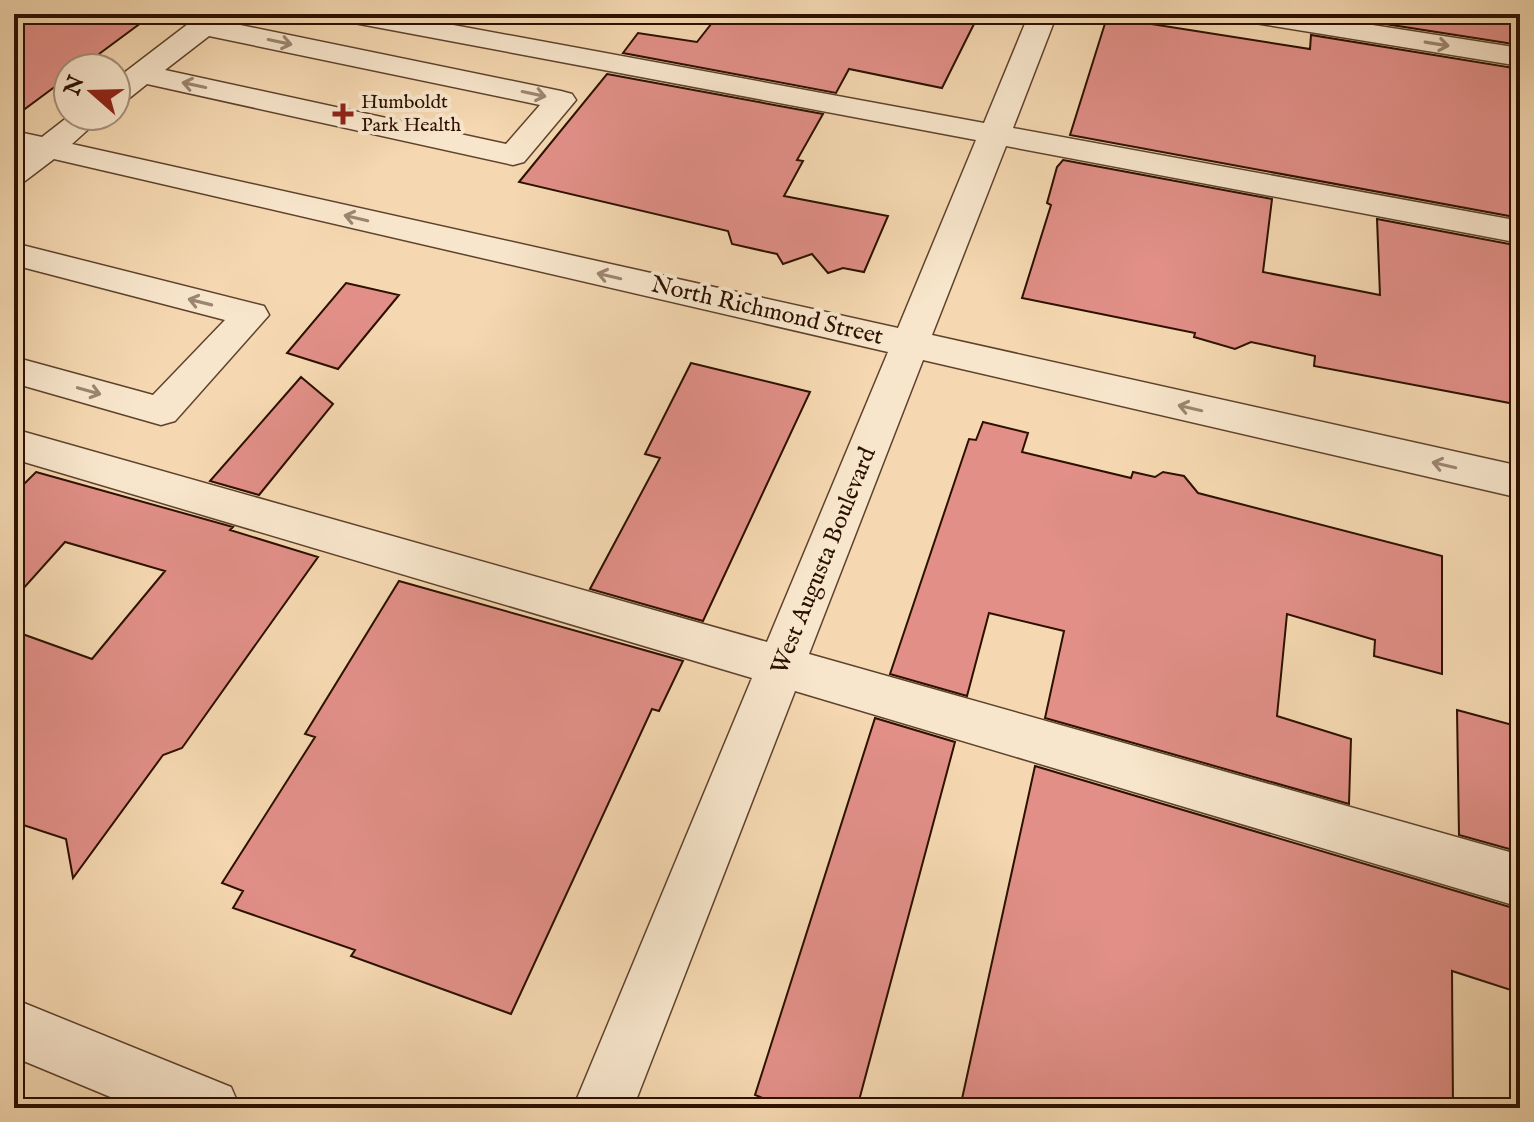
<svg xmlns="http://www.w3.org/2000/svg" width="1534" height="1122" font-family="'IM FELL English',serif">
<rect width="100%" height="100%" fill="#f5d8b1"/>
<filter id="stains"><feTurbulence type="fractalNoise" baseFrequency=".0025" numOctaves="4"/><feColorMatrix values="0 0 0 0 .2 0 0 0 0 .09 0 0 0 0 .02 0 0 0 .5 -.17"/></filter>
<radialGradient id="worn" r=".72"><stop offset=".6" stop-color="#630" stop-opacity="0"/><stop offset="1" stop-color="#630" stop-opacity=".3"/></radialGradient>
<!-- building -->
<path fill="#e18f87" stroke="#2c1000" stroke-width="2" d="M14,14h139l-73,54h-12v9l-54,40z
M719,14h260l-37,74 -93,-19 -13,24 -213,-40 15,-20 59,9z
M1321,14h199v31z
M1107,17l203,32 1,-14 209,34v149l-450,-83z
M607,74l216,40 -26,46 6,1 -19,35 104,20 -24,56 -21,-4 -15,5 -16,-19 -29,10 -6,-10 -45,-10 -4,-13 -209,-49z
M1063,160l209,39 -9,73 117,23 -3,-76 143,27v159l-206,-39 1,-10 -64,-14 -16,7 -41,-12 1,-4 -173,-35 29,-93 -4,-2 10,-36z
M346,283l53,12 -61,74 -51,-16z
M691,363l119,29 -107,229 -113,-32 70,-131 -15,-4z
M301,377l32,27 -74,91 -49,-14z
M983,422l45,11 -6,19 109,26 2,-6 22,5 8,-5 21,4 14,17 244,63v118l-68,-18 1,-16 -88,-26 -10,102 74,23 -2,65 -304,-86 19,-87 -75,-18 -22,83 -77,-22 79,-235 7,1z
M36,472l197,55 -3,3 88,27 -136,191 -19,7 -90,123 -7,-39 -52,-17v-191l78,28 73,-88 -100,-29 -51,57v-105z
M399,581l284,80 -24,50 -7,-2 -141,305 -160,-58 4,-6 -122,-42 10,-17 -21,-8 93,-146 -10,-3z
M1457,710l63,17v125l-61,-17z
M875,718l80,24 -98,366h-69l-33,-13z
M1035,766l485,144v83l-68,-22 1,137h-493z"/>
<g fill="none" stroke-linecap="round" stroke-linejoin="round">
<!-- minor casing -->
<g stroke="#5e422c" stroke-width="3">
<path id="minor" d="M201,14h32l-7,8 335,69 11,3 4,6 -52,62 -11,3 -366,-81 -20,16 -11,3v-24zM209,36l331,69 -34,39 -341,-74z
M335,14h59l590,109 45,-109h28l-44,114 507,93v22l-514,-97 -74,189 588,131v32l-597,-138 -114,294 711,201v52l-725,-216 -162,417h-60l179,-430 -738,-219v-30l753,213 121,-290 -834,-193 -29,22 -11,3v-26l9,-7 -9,-2v-18l28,6 27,-21h34l-31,28 826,184 78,-188 -627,-118 -10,-2z
M1235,14h67l218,34v18l-271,-44 -10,-2z
M14,243l250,63 5,9 -94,106 -14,4 -147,-42v-26l139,38 72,-75 -211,-55z
M14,999l217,88 9,21h-103l-123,-51z"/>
</g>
<!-- minor -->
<use href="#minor" fill="#f8e6cc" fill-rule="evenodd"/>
</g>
<!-- one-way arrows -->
<defs><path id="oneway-shaft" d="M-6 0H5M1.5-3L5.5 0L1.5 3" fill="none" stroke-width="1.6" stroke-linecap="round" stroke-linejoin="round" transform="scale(2)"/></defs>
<g stroke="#9c8670">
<use href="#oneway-shaft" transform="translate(280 42) rotate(12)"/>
<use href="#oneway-shaft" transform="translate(1437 44) rotate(9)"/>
<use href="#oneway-shaft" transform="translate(194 85) rotate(-168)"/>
<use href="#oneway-shaft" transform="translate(534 94) rotate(12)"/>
<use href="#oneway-shaft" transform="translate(356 218) rotate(-167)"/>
<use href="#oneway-shaft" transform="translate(609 276) rotate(-167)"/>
<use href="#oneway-shaft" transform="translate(200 302) rotate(-166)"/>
<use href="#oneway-shaft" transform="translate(89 391) rotate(16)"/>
<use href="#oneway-shaft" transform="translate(1190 408) rotate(-167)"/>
<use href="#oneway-shaft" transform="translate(1444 465) rotate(-167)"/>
</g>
<!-- markers -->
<path fill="#8f2418" stroke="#f8e6cc" stroke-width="3" d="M339 102h8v8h8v8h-8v8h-8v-8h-8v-8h8z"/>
<g text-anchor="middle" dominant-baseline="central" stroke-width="8" stroke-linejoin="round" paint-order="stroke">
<!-- far-poi labels -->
<g font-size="20" fill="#2c1000" stroke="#f8e6cc" text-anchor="start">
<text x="361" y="102">Humboldt<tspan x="361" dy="23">Park Health</tspan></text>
</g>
<!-- street labels -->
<g font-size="24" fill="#2c1000" stroke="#f8e6cc">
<text transform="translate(767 311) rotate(13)">North Richmond Street</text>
<text transform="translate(824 561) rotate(-68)">West Augusta Boulevard</text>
</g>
</g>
<!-- margin -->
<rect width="1534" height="1122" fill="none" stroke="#f5d8b1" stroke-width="48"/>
<rect x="16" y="16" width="1502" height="1090" fill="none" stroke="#2c1000" stroke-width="4"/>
<rect x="24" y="24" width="1486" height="1074" fill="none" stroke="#2c1000" stroke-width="2"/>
<!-- north arrow -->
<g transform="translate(92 92) rotate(290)"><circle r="38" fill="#f8e6cc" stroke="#a6907a" stroke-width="2"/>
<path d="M0-6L14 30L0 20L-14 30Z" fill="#8f2418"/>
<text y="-12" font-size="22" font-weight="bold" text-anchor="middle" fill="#2c1000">N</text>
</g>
<rect width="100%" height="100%" filter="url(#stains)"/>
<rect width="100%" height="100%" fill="url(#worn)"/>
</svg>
